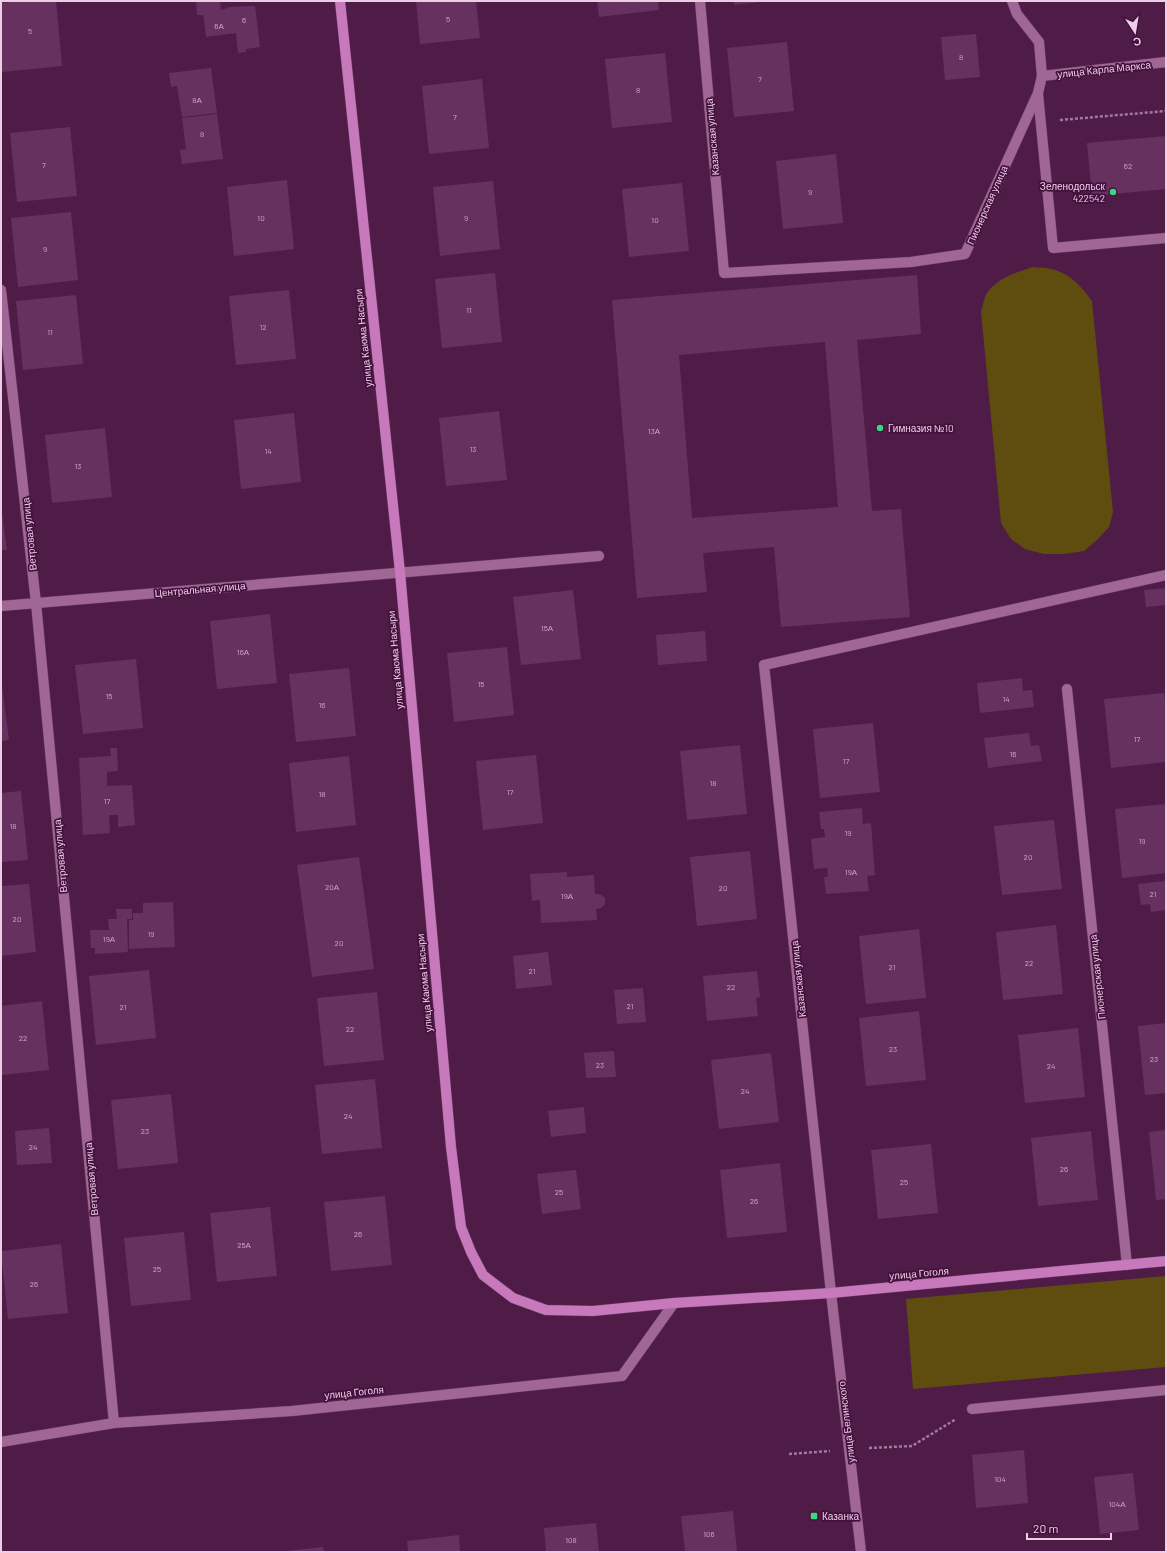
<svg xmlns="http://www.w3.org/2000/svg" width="1167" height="1553" font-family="Barlow,sans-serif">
<rect width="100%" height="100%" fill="#4f1c48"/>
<!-- green -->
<path fill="#5e4d0e" d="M1033,267c6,1 13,0 18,2 19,4 31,18 41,32l21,211 -4,15 -11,12 -14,12 -20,3h-20l-19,-5 -14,-10 -10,-16 -20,-212c2,-5 3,-13 6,-18 9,-14 30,-21 46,-26z
M1166,1276v91l-253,22 -7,-90z"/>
<!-- building -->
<path fill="#66315e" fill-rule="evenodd" d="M18,1h38l6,65 -60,6 -1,-69z
M196,1h24l1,9 9,-3 25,-1 5,41 -14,2v3l-8,1 -2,-20 -30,4 -2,-18 -1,-4h-6z
M416,1h60l4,37 -60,6z
M597,1h61l1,9 -60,7z
M734,1h26v1l-26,3z
M976,34l4,43 -35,3 -4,-43z
M787,42l7,69 -60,6 -7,-69z
M665,53l7,69 -60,6 -7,-69z
M211,68l6,45 -35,4 -5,-31 -6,1 -2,-14z
M482,79l7,69 -60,6 -7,-68z
M217,114l6,45 -41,5 -2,-14 6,-1 -4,-31z
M70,127l7,69 -60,6 -7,-69z
M1166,136v53l-74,7 -5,-53z
M836,154l7,69 -60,6 -7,-68z
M287,180l7,69 -60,7 -7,-69z
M493,181l7,68 -60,7 -7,-69z
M682,183l7,68 -60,6 -7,-68z
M71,212l7,68 -60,7 -7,-69z
M495,273l7,69 -60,6 -7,-69z
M917,275l4,59 -64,6 15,171 29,-2 9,108 -129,10 -7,-80 -71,6 4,39 -70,6 -25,-298zM825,342l13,165 -146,11 -13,-163z
M289,290l7,69 -60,6 -7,-69z
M76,295l7,69 -60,6 -7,-69z
M499,411l8,69 -61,6 -7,-68z
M294,413l7,69 -60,7 -7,-69z
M105,428l7,69 -60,6 -7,-68z
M1,514h1l5,36h-6z
M1166,588v17l-20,2 -2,-17z
M573,590l8,69 -60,6 -8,-68z
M270,614l7,69 -60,6 -7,-68z
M705,631l2,30 -49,4 -2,-30z
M507,647l7,68 -60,7 -7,-69z
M136,659l7,69 -60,6 -8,-69z
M349,668l7,68 -60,6 -7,-68z
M1,678l8,62 -8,1z
M1022,678l1,13 9,-1 2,17 -54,6 -3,-30z
M1164,693l2,22v47l-55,6 -7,-69z
M873,723l7,69 -60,6 -7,-69z
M1029,733l2,13 8,-1 3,16 -54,7 -4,-30z
M740,745l7,69 -60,6 -7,-69z
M110,748h7l1,23 -11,1v14l25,-1 3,40 -17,2v-12h-9l1,18 -27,2 -4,-77 32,-2z
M536,755l7,68 -60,7 -7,-69z
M349,756l7,69 -60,7 -7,-69z
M21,791l7,69 -27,2v-69z
M1166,804v69l-44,5 -7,-69z
M862,808l1,16 8,-1 4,52 -8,1 2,15 -43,3 -2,-17h4l-1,-9 -13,1 -3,-30 14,-2 -1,-8h-3l-2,-17z
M1054,820l8,69 -60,6 -8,-69z
M750,851l7,68 -60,7 -7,-69z
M359,857l15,112 -62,8 -15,-112z
M567,872v5l27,-2 1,19h5l5,4v6l-4,4 -5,1 1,11 -56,3 -1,-23 -8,1 -2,-27z
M1166,881v29l-15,2 -1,-8 -9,1 -3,-21z
M29,884l7,68 -35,4v-70z
M173,902l2,45 -46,2v-29h4v-7h10v-10z
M116,909h16v10h-5l1,33 -33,2v-6h-4l-1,-18h19l-1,-11h9z
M1056,925l7,69 -60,6 -7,-68z
M919,929l7,69 -60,6 -7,-68z
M548,952l4,33 -36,4 -3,-33z
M149,970l7,68 -60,7 -7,-69z
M757,971l3,26 -4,1 2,18 -51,5 -4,-45z
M643,988l3,34 -29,2 -3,-34z
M377,992l7,68 -60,6 -7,-68z
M42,1001l7,69 -48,5v-69z
M919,1011l7,69 -60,6 -7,-68z
M1166,1023v70l-21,2 -7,-69z
M1078,1028l7,69 -60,6 -7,-68z
M614,1051l2,26 -30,1 -2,-25z
M771,1053l8,69 -60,7 -8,-69z
M375,1079l7,69 -60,6 -7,-69z
M171,1094l7,69 -60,6 -7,-69z
M584,1107l2,26 -35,4 -3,-26z
M49,1128l3,35 -35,2 -2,-34z
M1166,1130v69l-10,1 -7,-68z
M1091,1131l7,69 -60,6 -7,-68z
M931,1144l7,69 -60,6 -7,-69z
M780,1163l7,69 -60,6 -7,-68z
M576,1170l5,39 -39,5 -5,-40z
M385,1196l7,69 -61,6 -7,-69z
M270,1207l7,69 -60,6 -7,-69z
M184,1232l7,68 -60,6 -7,-68z
M61,1244l7,69 -60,6 -7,-68z
M1024,1450l4,53 -52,5 -4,-53z
M1133,1473l6,57 -39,4 -6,-57z
M733,1511l4,41h-52l-4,-36z
M596,1523l3,29h-53l-2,-24z
M459,1535l1,17h-52l-1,-11z
M323,1547l1,5h-38v-1z"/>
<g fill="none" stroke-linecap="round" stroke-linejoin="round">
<!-- minor casing -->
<g stroke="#673a62" stroke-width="11">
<path id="minor" d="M700,1l24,272 187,-11 54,-8 73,-161 4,-17 -3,-34 -22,-28 -5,-13
M1042,76l124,-14
M1038,94l15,154 113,-10
M1,290l35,313 78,820
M1,606l598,-50
M1067,689l60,576
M972,1409l194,-19
M1,1442l113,-19 178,-12 330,-35 52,-73
M861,1552l-30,-259 -67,-628 402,-90"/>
</g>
<!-- major casing -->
<g stroke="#673a62" stroke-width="11">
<path id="major" d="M340,1l60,571 51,575 10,80 10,25 12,23 30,23 33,12 47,1 81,-8 157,-10 335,-32"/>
</g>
<!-- path -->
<path stroke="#a2789b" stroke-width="2.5" stroke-dasharray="3 2" stroke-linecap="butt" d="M1060,120l106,-9
M869,1448l43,-2 44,-27
M789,1454l41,-3"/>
<!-- minor -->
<use href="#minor" stroke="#a06796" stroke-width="10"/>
<!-- major -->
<use href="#major" stroke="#c879bb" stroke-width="10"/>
</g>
<!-- markers -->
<g fill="#3cd77e" stroke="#44113d" stroke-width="1.5">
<circle cx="1113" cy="192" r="4"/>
<circle cx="880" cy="428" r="4"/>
<rect x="810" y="1512" width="8" height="8" rx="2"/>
</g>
<g text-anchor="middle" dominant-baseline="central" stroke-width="3.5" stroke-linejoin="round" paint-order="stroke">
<!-- number labels -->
<g font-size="8" fill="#cca6c5">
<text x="448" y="19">5</text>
<text x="244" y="20">6</text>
<text x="219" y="26">6А</text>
<text x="30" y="31">5</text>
<text x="961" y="57">8</text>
<text x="760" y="79">7</text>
<text x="638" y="90">8</text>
<text x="197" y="100">8А</text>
<text x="455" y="117">7</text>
<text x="202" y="134">8</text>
<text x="44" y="165">7</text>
<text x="1128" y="166">62</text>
<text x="810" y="192">9</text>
<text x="261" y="218">10</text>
<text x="466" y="218">9</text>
<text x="655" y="220">10</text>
<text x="45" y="249">9</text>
<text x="469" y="310">11</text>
<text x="263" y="327">12</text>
<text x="50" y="332">11</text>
<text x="654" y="431">13А</text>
<text x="473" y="449">13</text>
<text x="268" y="451">14</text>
<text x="78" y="466">13</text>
<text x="547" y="628">15А</text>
<text x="243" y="652">16А</text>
<text x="481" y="684">15</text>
<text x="109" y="696">15</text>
<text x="1006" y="699">14</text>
<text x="322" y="705">16</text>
<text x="1137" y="739">17</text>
<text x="1013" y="754">16</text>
<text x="846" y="761">17</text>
<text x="713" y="783">18</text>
<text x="510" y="792">17</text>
<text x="322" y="794">18</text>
<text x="107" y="801">17</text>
<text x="13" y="826">18</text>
<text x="848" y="833">19</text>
<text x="1142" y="841">19</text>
<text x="1028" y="857">20</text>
<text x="851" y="872">19А</text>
<text x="332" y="887">20А</text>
<text x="723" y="888">20</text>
<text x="1153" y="894">21</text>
<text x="567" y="896">19А</text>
<text x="17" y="919">20</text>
<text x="151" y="934">19</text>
<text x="109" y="939">19А</text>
<text x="339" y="943">20</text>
<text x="1029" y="963">22</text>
<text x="892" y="967">21</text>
<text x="532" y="971">21</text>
<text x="731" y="987">22</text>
<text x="630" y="1006">21</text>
<text x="123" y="1007">21</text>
<text x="350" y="1029">22</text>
<text x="23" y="1038">22</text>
<text x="893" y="1049">23</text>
<text x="1154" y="1059">23</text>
<text x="600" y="1065">23</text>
<text x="1051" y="1066">24</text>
<text x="745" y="1091">24</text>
<text x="348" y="1116">24</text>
<text x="145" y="1131">23</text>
<text x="33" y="1147">24</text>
<text x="1064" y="1169">26</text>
<text x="904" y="1182">25</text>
<text x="559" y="1192">25</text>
<text x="754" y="1201">26</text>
<text x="358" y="1234">26</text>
<text x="244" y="1245">25А</text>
<text x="157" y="1269">25</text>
<text x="34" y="1284">26</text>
<text x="1000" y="1479">104</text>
<text x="1117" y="1504">104А</text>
<text x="709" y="1534">106</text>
<text x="571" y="1540">108</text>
</g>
<!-- street labels -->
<g font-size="10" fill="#eecde7" stroke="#44113d">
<text transform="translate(1104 69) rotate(-6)">улица Карла Маркса</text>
<text transform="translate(712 137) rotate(-95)">Казанская улица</text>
<text transform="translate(987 205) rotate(-66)">Пионерская улица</text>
<text transform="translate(363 338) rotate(-96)">улица Каюма Насыри</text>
<text transform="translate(29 534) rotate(-96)">Ветровая улица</text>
<text transform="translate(200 589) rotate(-5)">Центральная улица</text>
<text transform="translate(395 660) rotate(-95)">улица Каюма Насыри</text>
<text transform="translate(60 856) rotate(-95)">Ветровая улица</text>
<text transform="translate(1097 977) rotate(-96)">Пионерская улица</text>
<text transform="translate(798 979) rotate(-96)">Казанская улица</text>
<text transform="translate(424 983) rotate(-95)">улица Каюма Насыри</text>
<text transform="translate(91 1179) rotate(-95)">Ветровая улица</text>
<text transform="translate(919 1273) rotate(-5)">улица Гоголя</text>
<text transform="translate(354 1392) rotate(-6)">улица Гоголя</text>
<text transform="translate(846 1422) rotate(-97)">улица Белинского</text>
</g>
<!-- poi labels -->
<g font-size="10" fill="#eecde7" stroke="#44113d" text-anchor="start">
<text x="1105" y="186" text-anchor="end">Зеленодольск<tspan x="1105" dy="12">422542</tspan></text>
<text x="888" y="428">Гимназия №10</text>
<text x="822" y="1516">Казанка</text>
</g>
</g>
<!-- border -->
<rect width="1167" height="1553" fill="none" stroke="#eecde7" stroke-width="4"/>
<!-- north arrow -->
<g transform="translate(1135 32) rotate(168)" stroke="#44113d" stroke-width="3" paint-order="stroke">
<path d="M0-3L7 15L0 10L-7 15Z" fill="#eecde7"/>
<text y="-6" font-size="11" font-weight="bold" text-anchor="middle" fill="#eecde7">С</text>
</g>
<!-- scale -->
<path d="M1027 1533v6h84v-6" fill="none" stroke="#eecde7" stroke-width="2"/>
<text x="1033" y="1533" font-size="12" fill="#eecde7" stroke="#44113d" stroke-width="3" paint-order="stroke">20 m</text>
</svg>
